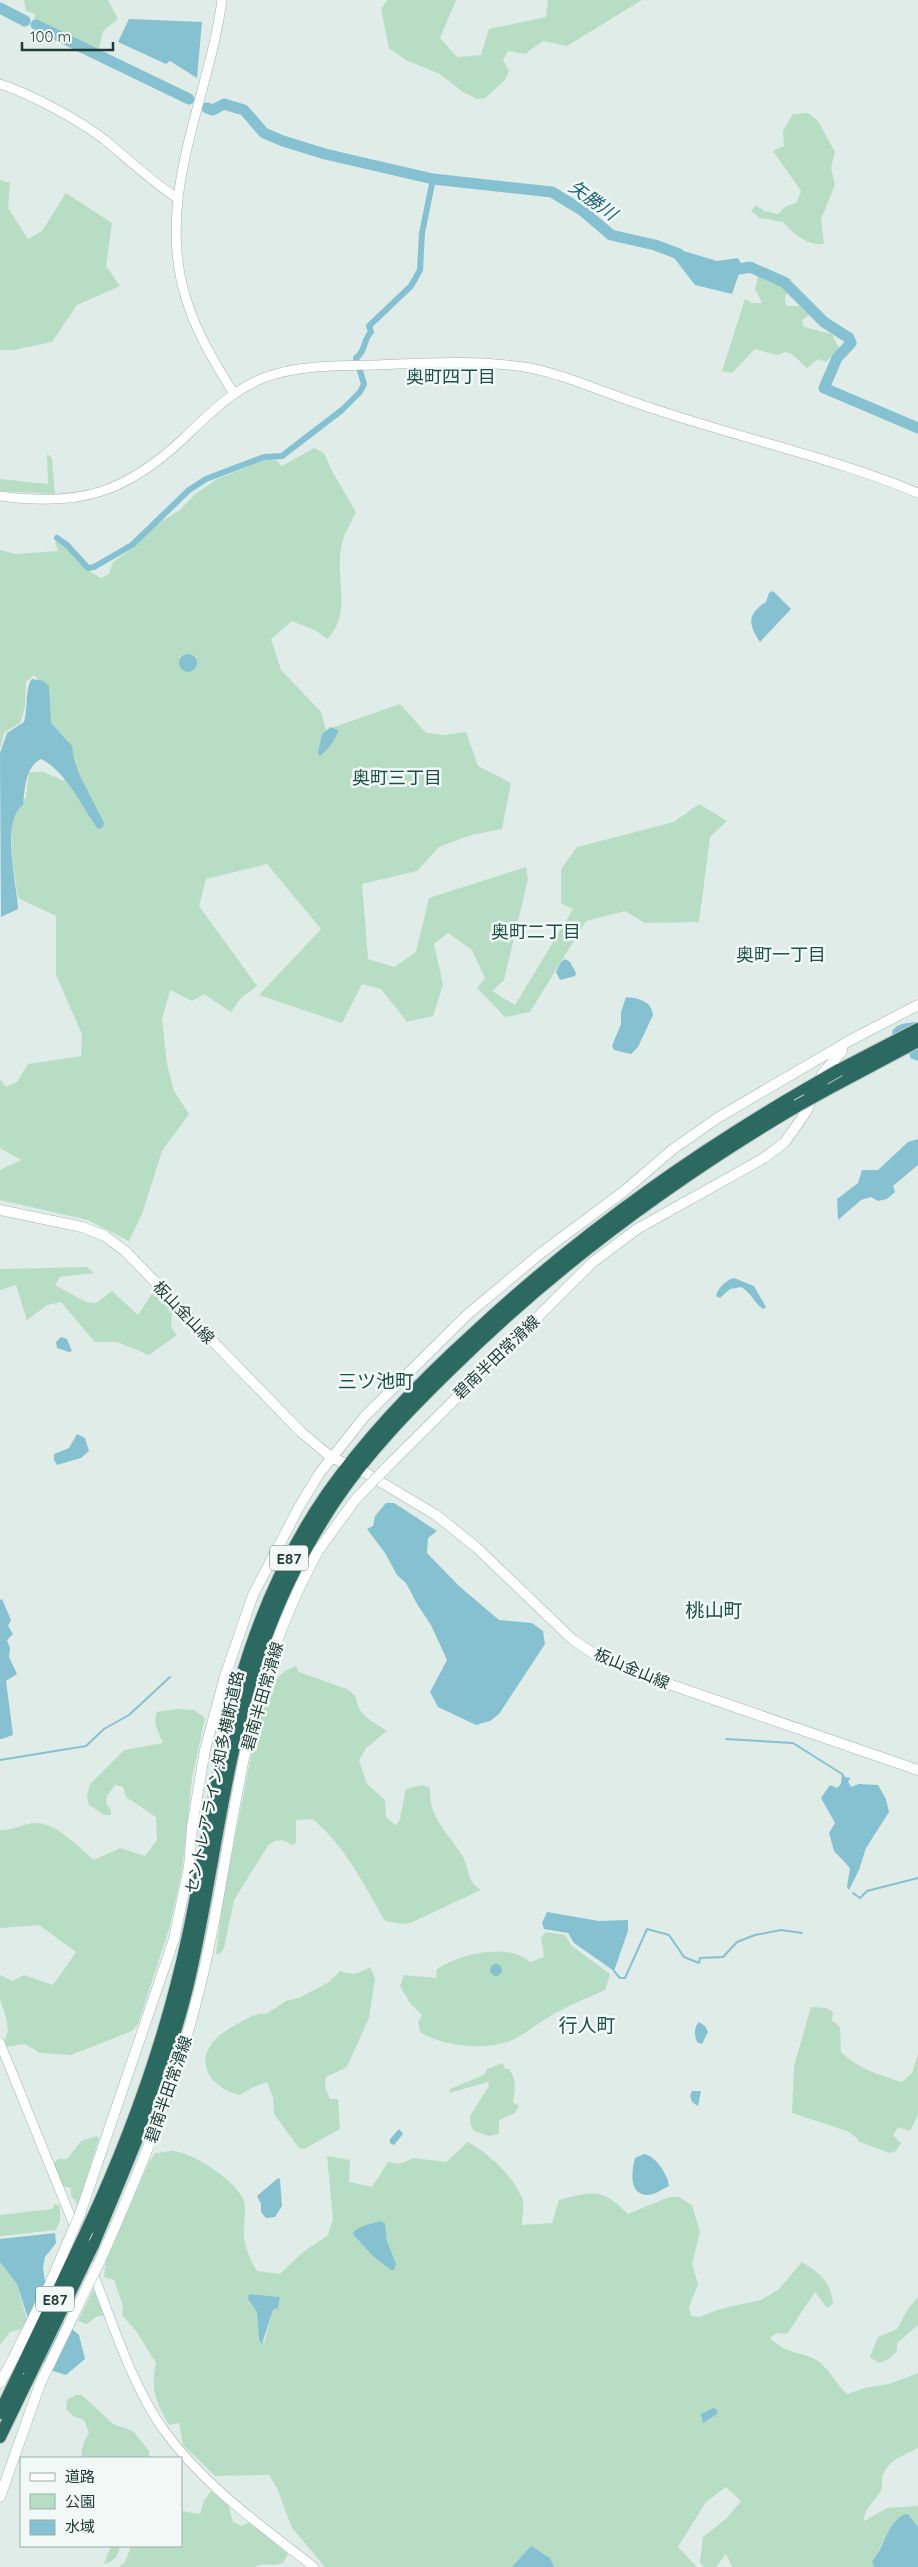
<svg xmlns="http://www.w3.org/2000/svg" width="918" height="2567" font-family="Quicksand,'Noto Sans JP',sans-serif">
<rect width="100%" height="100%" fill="#e0ece7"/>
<!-- green -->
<path fill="#b8ddc5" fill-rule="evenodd" d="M24,0h84l10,19 -15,12 -6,26 -63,-27 1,-16 -9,-3z
M387,0h69l-16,38 17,19 24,-2 8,-26 57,-12 2,-17h94l-75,46 -24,-5 -18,13 -17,-3 -5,9 6,11 -4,9 -20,18 -8,1 -14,-7 -23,-18 -34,-14 -17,-12 -8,-39z
M808,113l10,8 17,31 -4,16 4,17 -14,34 3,25c-17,2 -30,-10 -41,-22l-23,-4 -9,-7 5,-6 8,6 14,3 7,-7 12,-5 4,-11 -28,-40 11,-5 -1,-15 10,-17z
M0,180l10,3 -2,25 20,31 14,-8 24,-38 46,30 -6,43 14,20 -43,19 -25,37 -38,8h-14z
M760,269l31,10 -6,20 1,7h14l9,9 -7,5 2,7 28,7 7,14 -13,14 -8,-3 -11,9 -15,-14 -7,-2 -8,3 -22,-6 -23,24 -10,-2 23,-72 7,4h10l-7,-14z
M314,448l10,5 8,18 24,41c-4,10 -12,21 -14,32 -8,31 11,71 -15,95l-12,-9 -23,-9 -21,18 10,31 40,42 5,18 74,-26 26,29 18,2 22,-3 12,34 33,17 -9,46 -31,6 -32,12 -22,24 -55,13 6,75 26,8 22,-15 13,-54 97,-31 2,12 -24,101 -12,11 23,14 58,-96 -12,-6v-34l16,-22 97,-25 25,-18 28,17 -17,16 -11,85 -54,1 -20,-12 -39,10 -56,91 -25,5 -28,-29 8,-10 -13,-28 -24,-17 -14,11 9,41 -10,31 -26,6 -26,-33 -19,-5 -20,39 -83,-28 62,-66 -54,-65 -61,15 -7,27 58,80 -16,12 -10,14 -27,-18 -12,7 -22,-11 -8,29 5,45 7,27 15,23 -27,37 -20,63 -13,27 -41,-21 -88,-20v-30l21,-10 -21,-12v-69l6,8 11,-5 11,-18 53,-8 1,-22 -26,-59v-59l-38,-18 -6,-39 -1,-39 15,-23 3,-25h15l20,9 5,-32 -20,-21 -4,-39 -11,-14 -8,7 -1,25 -5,16 -16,10 -4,16v-199l16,4 42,-3 -3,-9h6l25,27 15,9 8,-4 4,-12 22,-16 17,-19 28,-17 14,-15 23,-16 50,-20 9,1 6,6z
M47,454l5,4 3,36 -55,-3v-12l48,5z
M87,1267l7,6 -34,4 -5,8 31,17 10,1 16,-12 26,24 17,-26 17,22 -1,16 6,8 -28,20 -32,-13h-22l-34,-40 -14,3 -20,15 -11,-35 -16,5v-21z
M296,1666l3,6 48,17c11,8 8,9 12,19 4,10 20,17 28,23l-21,17 -7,13 8,23 18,16 1,17 10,8 4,-6 6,-30 16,-4 8,3c-2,30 19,45 33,69 7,14 4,25 18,33l-71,33 -8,1 -17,-3c-21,-36 -40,-76 -73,-102l-16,1v23l-5,2c-8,-7 -14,-5 -22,-1l-35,56 -10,48 -4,6h-4l7,-56 36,-182c7,-22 13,-41 37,-50z
M176,1709l18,1 11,8 -13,60 -10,93 -13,58 -31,95 -6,7 -61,24 -31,-2 -15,-9 -19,3 -1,-8 3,-8 -2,-14 -6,-18v-24l13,6 11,-6 29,10 23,-33 -37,-27 -39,3v-98c13,1 26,-8 38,-7 21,2 40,24 56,37l26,-12 25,8 12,-16 -1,-23 -30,-20 -3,-10 -8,-2 -8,11 -1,7 5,7v5h-7l-15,-10 -2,-9 3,-12 34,-34 39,-7c-4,-10 -11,-20 -6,-31z
M546,1932l19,3 7,11 38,28 -5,16c-19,9 -39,16 -56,27 -13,7 -26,19 -39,24 -26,10 -68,5 -90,-9l-2,-10 4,-7 -12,-12 -10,-17 4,-11 32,3 1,-9c23,-15 70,-27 93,-7l14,-5 -3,-20z
M370,1967l5,11 -6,40 -22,49 -21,10 -1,10 5,12h8l2,30 -36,20 -5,-1 -25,-34 -1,-17 -6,-15 -16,6 -11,7c-18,-3 -41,-21 -33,-43 6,-15 21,-23 34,-30 9,-5 15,-9 25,-8l20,-13 15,-4 28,-15 11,-11c13,5 18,3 30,-4z
M811,2007l15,1 7,4 -1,8 8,7 1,25c18,17 38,23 61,30l10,-9 6,-19v61l-8,16 -12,-4 -5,8 8,8 -5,8 -7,2 -31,-12 -1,-3 -10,-7 -55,-18 2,-47z
M503,2063l2,6h4c8,11 6,20 4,33l6,4 -4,7 -16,7v14l-10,2 -15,-5 -3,-5 -1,-10 19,-30 -1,-4 -39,11 1,-4 34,-14 3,-6z
M97,2136l2,2 -21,67 -7,-9v-8l-8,-2 -10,-23 6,-4h8l14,-18z
M468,2142c22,13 44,32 54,56 3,7 0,19 0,27l30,-2 7,-23c35,-9 43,-12 69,14l41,-17h10l13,8 8,27 -8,32 6,20 -9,23 2,9 8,1 21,-8 41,-9 18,-11 23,-27c18,11 29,20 31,42l-6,4 -12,-16 -28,42 -10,-1 -7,5c18,18 31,12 48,23 12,9 18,23 29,33l18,-6 24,-4 29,-11v75c-13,7 -29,12 -35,26 -2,5 0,11 -2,16 -5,11 -17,17 -17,31l23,-13 31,-2v21l-9,-12c-19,-1 -27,35 -37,46l2,6h-142l-6,-13 -10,13h-12l-4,-4 3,-26 23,-18 15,-18 -15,-14 -20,15 -28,45 19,20h-372l-33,-39 -15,-40 -8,-13 -54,1 -32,-31 -4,-22 -10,2c-13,-23 -19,-35 -13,-62l-20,-32 -14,-16 1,-9 -9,-26 -10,-3 2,-17 42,-96 7,-11c6,0 13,-2 19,-2 20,2 64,31 70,50 3,11 -1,23 0,35 1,12 7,25 13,35l23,3 22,-21 26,-18 5,-16 -6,-63 23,4 -1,22 23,5 16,-25 11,2 15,-6 32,4zM380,2221l5,2 2,18 9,25c-27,-12 -30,-10 -33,-40zM249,2294l31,3 -2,11 -5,2 -9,33 -5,-3 -2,-28 -9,-13z
M55,2204l5,2v15l-4,9 -56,6v-21l52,-6z
M0,2262l17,22 10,36 -5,9 -12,3 -10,13z
M94,2288l11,27 -9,2 -9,7 -9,-3z
M918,2297v28l-21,18v8l-8,8 -10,4 -9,-6 8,-20 19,-8 11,-20z
M76,2395h6l31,29 20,7 16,20v7h-66c-4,-8 2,-17 6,-25l-5,-13 -11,-4 -7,-7 1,-9z
M211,2491l17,13 5,18 9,4 7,-4 39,32 -5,9c-10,4 -20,-1 -28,4h-136l6,-5 6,-15 50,-1v-35l19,3 4,-13z
M111,2546h9c-1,9 -6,16 -16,18z"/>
<!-- water -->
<path fill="#86c1d2" d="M129,19l73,3 -5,56 -27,-17 -4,3 -48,-22z
M664,245l53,16 21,-3 4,7 -10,29 -37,-9z
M773,591l18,18 -31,33c-12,-18 -13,-28 6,-40l3,-9z
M179 663a9 9 0 1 1 18 0a9 9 0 1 1-18 0Z
M32,679l11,2 6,5 2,37 21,23 2,13 5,15 25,49 -1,4 -5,2c-17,-23 -30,-56 -57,-70 -16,8 -16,30 -18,46 -23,17 -6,77 -5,104l-17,8 -1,-164 7,-20 17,-11c4,-11 1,-36 8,-43z
M331,727l8,4c-5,9 -11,20 -19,25l-2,-3 4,-19z
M565,959l5,3 6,11 -1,3 -15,4 -4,-8 5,-10z
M626,997c12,1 26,4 27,18l-15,32 -7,7 -17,-4 -2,-4 9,-22v-12z
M915,1022l3,3v36l-8,-3v-3l-17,-13 -1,-11c8,-9 13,-7 23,-9z
M918,1139v26l-25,21 2,6 -8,7 -9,2 -7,-4 -10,3 -23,20 -1,-21 21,-16 4,-13h16l30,-28z
M734,1278l20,8 12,21 -3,2c-9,-6 -12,-17 -22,-22l-11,2 -10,9 -4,-2c2,-8 10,-16 18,-18z
M61,1337l6,2 5,12 -3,1 -12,-4 -1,-6z
M77,1434l8,4 4,13 -8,7 -24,7 -3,-5v-6l15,-6z
M386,1503h8l43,28 -9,7 -1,15 32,33 40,34 33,3 11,8 2,13 -46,70 -9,7 -14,4 -38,-18 -8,-15 17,-32 -16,-35 -14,-21 -11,-21 -9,-8 -12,-22 -18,-24 6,-3 2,-10z
M2,1599l9,21 -3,6 5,8 -6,6 3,8 -1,9 8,17 -11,7 7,54 -11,4h-2v-139z
M842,1772l3,5 6,1 -3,3 3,6 8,-3 19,1 8,14 3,13 -23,36 -7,22 -10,20 -2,-3 3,-19 -16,-17 -5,-18 6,-10 -14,-25 9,-13 7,3 4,-4z
M547,1912l52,9 29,-1v11l-14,40 -40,-28 -6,-10 -24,-4 -2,-6z
M490 1970a6 6 0 1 1 12 0a6 6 0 1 1-12 0Z
M699,2022l6,4 3,6 -6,12 -5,-2c-3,-6 -3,-16 2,-20z
M692,2091h9l-3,15 -6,-4 -2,-6z
M399,2129l4,5 -9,11 -4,-2v-4z
M644,2154c12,2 24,21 25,32 -6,3 -16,10 -23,9 -18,-2 -14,-25 -11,-37z
M278,2178l2,1 2,27 -7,11 -9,1 -5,-6v-8l-4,-8z
M380,2221l5,2 2,18 9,23 -2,6h-3l-18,-14 -20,-22 1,-3 9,-5z
M55,2233l1,10 -11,14 -2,11 2,13 14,37 20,17 6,24 -19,16 -13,-4 -11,-9 -25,-78 -17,-22v-23z
M249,2294l31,3 -2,11 -5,2 -11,34 -3,-4 -2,-28 -9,-13z
M713,2408l4,2v4l-14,9 -2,-9z
M905,2514l4,1 9,12v40h-44l-2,-6c13,-14 14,-38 33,-47z
M531,2546l19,12 4,9h-42z"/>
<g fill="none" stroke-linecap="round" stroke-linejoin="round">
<!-- stream -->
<path stroke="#86c1d2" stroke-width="2" d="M726,1739l67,4 49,31
M0,1760l86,-14 18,-17 25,-14 41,-38
M853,1893l7,5 7,-7 51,-13
M614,1971l6,7h5l22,-49 22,6 15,22 15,6 1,-5 23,-1 14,-15 18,-7 26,-5 21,3"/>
<!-- canal -->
<path stroke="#86c1d2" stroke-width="6" d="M57,538l10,7 21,23 6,-1 38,-22 57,-55 17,-11 58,-22 18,-1 60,-46 18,-18 4,-8 -8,-26c10,-7 7,-18 15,-26l-2,-6 42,-40 9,-16 2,-37 11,-54"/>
<!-- river -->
<path stroke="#86c1d2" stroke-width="11" d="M0,8l25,13
M36,25l153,74
M207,108l6,2 11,-6 20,6 20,23 19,8 42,13 108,25 119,13 31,19 28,24 44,10 24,9
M726,266l14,3 10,-2 34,15 40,40 25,16 2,5 -14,15 -13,30 94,40"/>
<!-- tertiary casing -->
<g stroke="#a3b4af" stroke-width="10">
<path id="tertiary" d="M222,0c-13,98 -67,195 -37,295 10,36 30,68 49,99
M0,84c31,10 79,36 105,56 24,20 46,41 72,58
M0,496c79,11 126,-3 184,-58 24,-23 49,-49 82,-61 34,-12 71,-11 107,-12 52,-2 105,-6 157,3 25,5 46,13 70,22 37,14 74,26 112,37 69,21 139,38 206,66
M0,2043l76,187
M86,2256c23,55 43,125 77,173 40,56 97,96 151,138"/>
</g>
<!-- secondary casing -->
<g stroke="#9eb8b0" stroke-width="11">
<path id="secondary" d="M0,1210l82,17 23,9 20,15 176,181 30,25 11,5
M388,1466l205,-204 44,-33 127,-71 21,-16 21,-30 16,-38 20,-23
M364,1472l72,43 40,32 97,93 24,16 63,25 258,89
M80,2214l94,-275 15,-72 3,-40 13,-77 20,-74 28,-81 46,-88 20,-33 46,-58 103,-102 73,-61 82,-61 50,-43 46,-32 130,-76 69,-36
M100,2261c36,-81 71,-165 94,-251 27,-99 36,-202 61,-301 15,-55 36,-108 63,-158
M0,2383l13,-24
M0,2497l40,-113 48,-99"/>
</g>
<!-- motorway casing -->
<g stroke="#c1c8c7" stroke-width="14">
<path id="motorway" d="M839,1070l79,-41
M826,1090l92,-49
M87,2230c44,-94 79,-192 101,-294 18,-83 28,-168 51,-250 19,-68 48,-134 88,-192 42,-60 94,-113 148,-162 101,-94 212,-174 331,-243
M93,2245c35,-84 72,-168 94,-257 27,-113 36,-233 76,-343 18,-51 42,-99 72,-144 33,-49 74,-91 116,-132 103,-102 221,-189 346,-263
M0,2413l22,-46
M0,2437l29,-60"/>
</g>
<!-- tertiary -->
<use href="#tertiary" stroke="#fff" stroke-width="9"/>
<!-- secondary -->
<use href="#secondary" stroke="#fff" stroke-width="10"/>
<!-- motorway -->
<use href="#motorway" stroke="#2b6961" stroke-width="12"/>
<!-- secondary-bridge casing -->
<g stroke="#9eb8b0" stroke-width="11" stroke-linecap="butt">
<path id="secondary-bridge" d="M318,1551l37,-51 33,-34
M88,2285l12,-24
M13,2359l36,-73 31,-72"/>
</g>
<!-- motorway-bridge casing -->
<g stroke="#c1c8c7" stroke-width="14" stroke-linecap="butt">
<path id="motorway-bridge" d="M806,1089l33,-19
M797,1106l29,-16
M22,2367l65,-137
M29,2377l64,-132"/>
</g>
<!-- secondary-bridge -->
<use href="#secondary-bridge" stroke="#fff" stroke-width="10"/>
<!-- motorway-bridge -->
<use href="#motorway-bridge" stroke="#2b6961" stroke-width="12"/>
</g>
<g text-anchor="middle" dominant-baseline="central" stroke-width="5" stroke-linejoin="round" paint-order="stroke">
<!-- shield labels -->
<g fill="#f1f8f5" stroke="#5f7470" stroke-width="1">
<rect x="270" y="1545.5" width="38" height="25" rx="4"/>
<rect x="36" y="2286.5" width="38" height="25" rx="4"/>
</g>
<g font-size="15" font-weight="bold" fill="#203c37">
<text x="289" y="1558">E87</text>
<text x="55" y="2299">E87</text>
</g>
<!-- street labels -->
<g font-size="16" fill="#203c37" stroke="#f1f8f5">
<text transform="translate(184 1312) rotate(46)">板山金山線</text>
<text transform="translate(496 1357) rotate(-44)">碧南半田常滑線</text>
<text transform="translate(632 1668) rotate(23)">板山金山線</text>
<text transform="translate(262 1696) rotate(-74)">碧南半田常滑線</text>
<text transform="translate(214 1782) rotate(-78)">セントレアライン;知多横断道路</text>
<text transform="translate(168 2089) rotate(-71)">碧南半田常滑線</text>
</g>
<!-- water labels -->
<g font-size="18" font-style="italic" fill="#19627a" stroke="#f1f8f5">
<text transform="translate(593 200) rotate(36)">矢勝川</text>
</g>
<!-- neighbourhood labels -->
<g font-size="18" fill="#1c4f46" stroke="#f1f8f5">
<text x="451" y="376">奥町四丁目</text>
<text x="397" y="777">奥町三丁目</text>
<text x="536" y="931">奥町二丁目</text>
<text x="781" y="954">奥町一丁目</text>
</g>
<!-- quarter labels -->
<g font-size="19" fill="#1c4f46" stroke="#f1f8f5">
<text x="376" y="1381">三ツ池町</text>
<text x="714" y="1610">桃山町</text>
<text x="587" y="2025">行人町</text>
</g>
</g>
<!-- legend -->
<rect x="20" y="2457" width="162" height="90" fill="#f1f8f5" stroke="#9dada9"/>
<rect x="30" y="2473" width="25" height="8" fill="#ffffff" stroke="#9dada9"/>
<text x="65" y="2482" font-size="15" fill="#203c37">道路</text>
<rect x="30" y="2494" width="25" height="15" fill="#b8ddc5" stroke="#9dada9"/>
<text x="65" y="2507" font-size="15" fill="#203c37">公園</text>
<rect x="30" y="2520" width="25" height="15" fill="#86c1d2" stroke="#9dada9"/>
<text x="65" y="2532" font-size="15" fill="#203c37">水域</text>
<!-- scale -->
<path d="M22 42v8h91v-8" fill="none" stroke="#203c37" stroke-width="2.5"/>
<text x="30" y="42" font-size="15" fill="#203c37" stroke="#f1f8f5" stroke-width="4" paint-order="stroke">100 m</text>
</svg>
